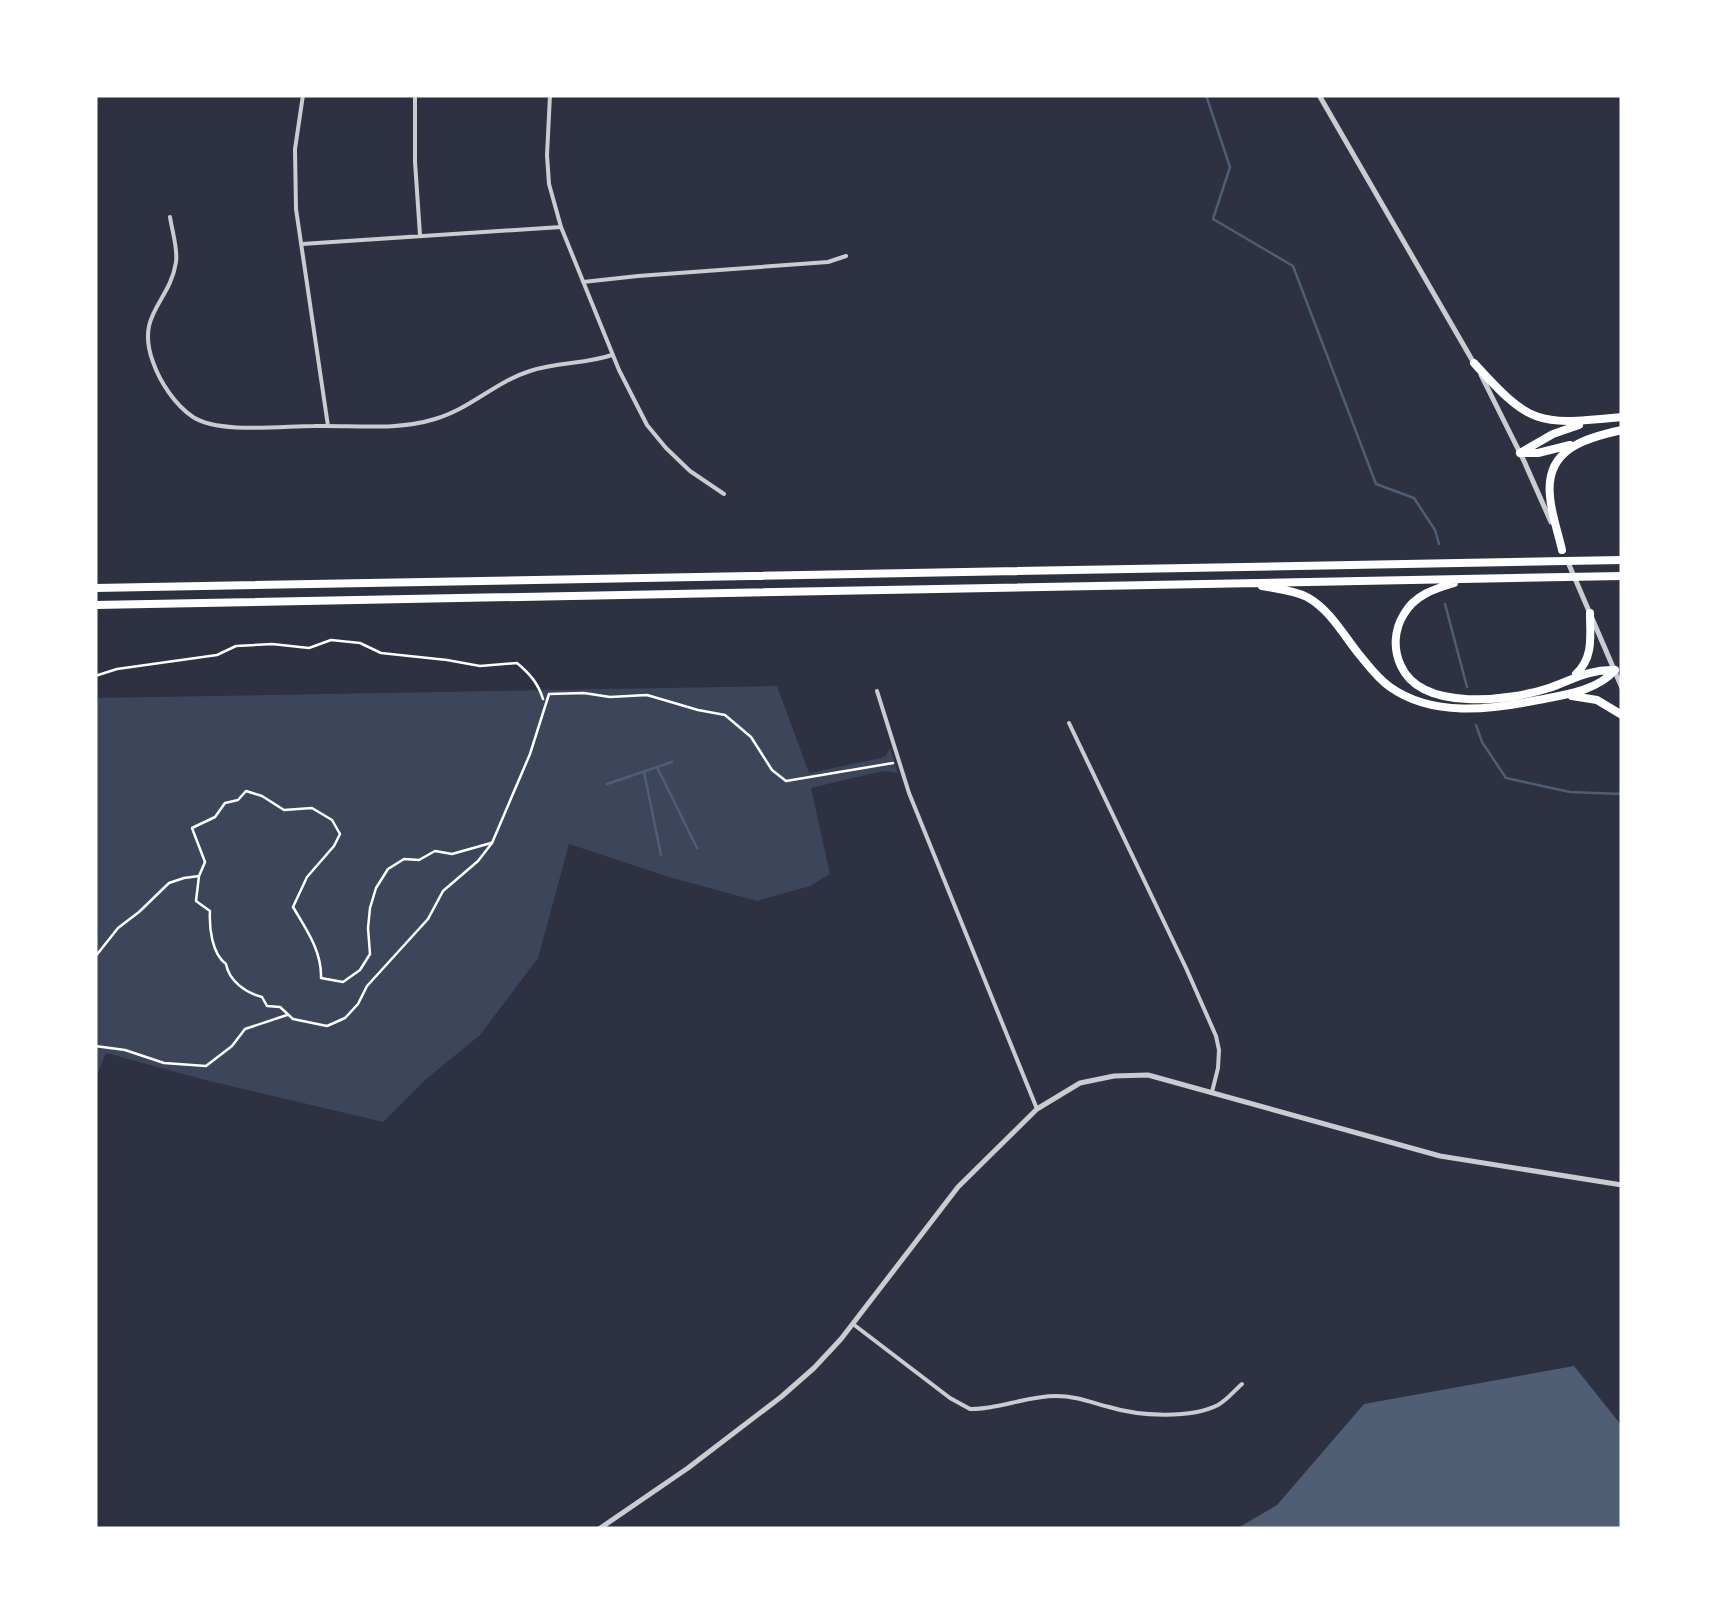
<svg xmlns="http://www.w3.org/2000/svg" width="1717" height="1624" font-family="Rubik,sans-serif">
<rect width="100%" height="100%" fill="#2d3142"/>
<!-- green -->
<path fill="#3c4559" d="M777,686l32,87 72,-15 5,-2 4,-8 8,25 -15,-2 -72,17 19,86 -20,12 -53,15 -88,-24 -100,-33 -31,114 -58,77 -56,46 -41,41 -174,-41 -103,-28 -11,27v-382z"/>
<!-- water -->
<path fill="#4f5d75" d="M1574,1366l48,60v103h-386l41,-24 87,-101z"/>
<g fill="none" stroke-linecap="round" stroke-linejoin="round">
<!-- stream -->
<path stroke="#4f5d75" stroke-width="2.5" d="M1206,95l24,72 -17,52 80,47 83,218 38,14 21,32 4,14
M1445,604l22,83
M1476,725l6,17 24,36 64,14 52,2
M657,767l40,81
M644,772l17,83
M607,784l65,-22"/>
<!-- path -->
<path stroke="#fff" stroke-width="2.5" d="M95,676l22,-7 100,-14 19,-9 36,-2 37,4 22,-8 29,3 21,10 66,7 33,6 37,-3c13,11 21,20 26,36
M199,876l-3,25 14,10c-1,17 2,43 16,53 3,17 20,29 36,33l5,9 13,1 13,12 34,7 18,-8 13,-14 9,-18 61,-67 15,-28 35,-30 14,-18 38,-89 19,-60 35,-1 26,4 37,-2 51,15 27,5 26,22 21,33 14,11 107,-18
M95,957l23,-29 21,-16 30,-29 15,-5 15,-2 6,-14 -13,-34 23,-11 10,-14 13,-3 8,-9 16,5 22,14 28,-2 20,12 8,14 -6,12 -27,31 -14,30c13,22 29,44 28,71l22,4 17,-12 10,-16 -2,-26 2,-20 6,-20 12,-19 16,-10 15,1 16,-9 17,3 39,-11
M95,1046l30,4 39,13 42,3 26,-20 13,-17 42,-14"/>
<!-- minor -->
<path stroke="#caccd0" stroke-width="4" d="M303,95l-8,54 1,60 32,217
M415,95v67l5,73
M550,95l-3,60 2,29 12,43 58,143 28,55 19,23 24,23 34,23
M170,217c2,14 8,31 6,45 -6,41 -41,51 -23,100 7,20 22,43 40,55 26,17 89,9 121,9 40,-1 82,5 121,-7 35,-10 60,-37 95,-48 27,-9 56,-7 82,-16
M302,244l259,-17
M583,282l55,-6 190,-14 18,-6
M877,691l32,102 128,316
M1069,723l117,245 30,68 3,14 -1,18 -6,24
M853,1324l97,74 20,11c27,1 56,-13 86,-13 20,0 34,6 53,11 29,9 82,12 109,-2 9,-5 16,-14 24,-21"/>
<!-- tertiary -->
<path stroke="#caccd0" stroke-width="5" d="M1319,95l156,270
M1481,375l43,86 27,61
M1567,560l55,128
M599,1529l89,-61 93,-71 33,-29 27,-29 117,-152 79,-78 43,-26 34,-7 34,-1 292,81 182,29"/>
<!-- motorway -->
<path stroke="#fff" stroke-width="8" d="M1474,363c58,64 64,62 148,54
M1520,453l33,-19 26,-9
M1520,453h18l32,-8
M1562,550c-4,-18 -11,-37 -12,-54 -5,-47 35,-58 72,-66
M1454,583c-20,6 -39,12 -50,31 -10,16 -11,35 -3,52 21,46 108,35 148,22 23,-8 40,-19 66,-18
M1262,586c15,3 31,4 45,11 22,12 36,37 51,56 10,12 19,25 32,34 42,30 100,23 148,13 26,-5 59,-9 77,-30
M95,588l1527,-28
M95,605l1527,-29
M1576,674c18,-17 14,-38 14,-61
M1572,696l25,4 25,15"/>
</g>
<!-- border -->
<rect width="1717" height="1624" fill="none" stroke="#ffffff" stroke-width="195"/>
</svg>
